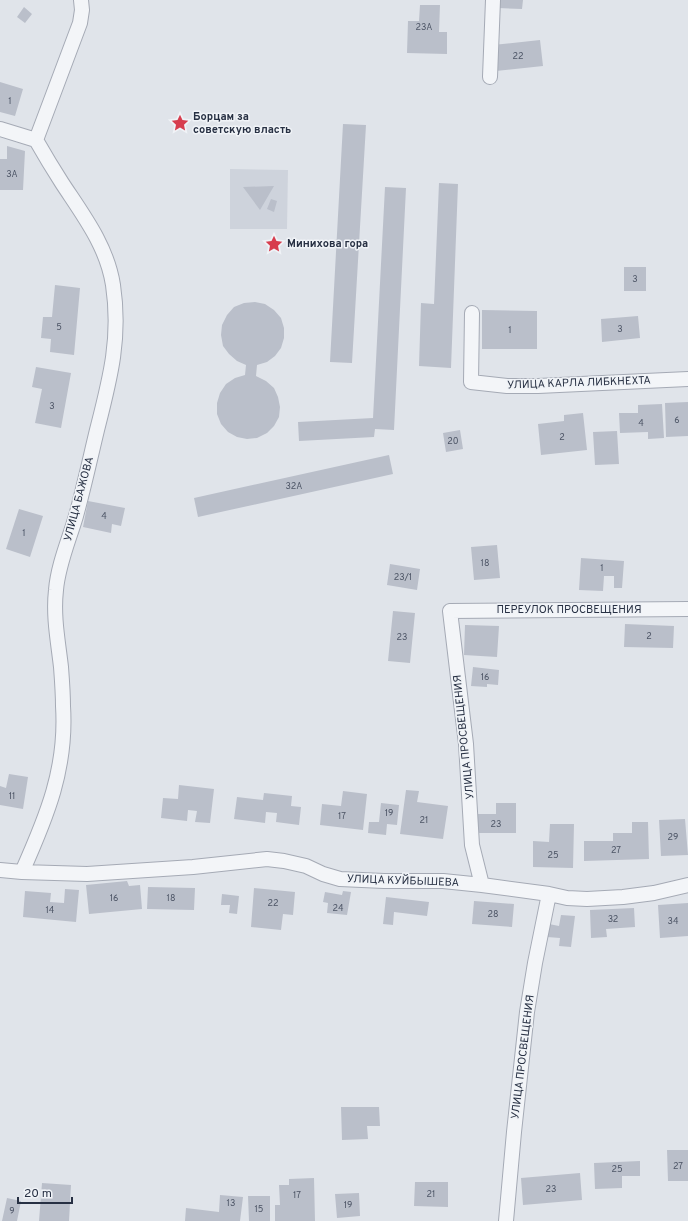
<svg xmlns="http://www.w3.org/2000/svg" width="688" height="1221" font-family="Overpass,sans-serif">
<rect width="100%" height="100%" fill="#e0e4ea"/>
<!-- built -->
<path fill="#ced3dc" d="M230,169l58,1 -1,59h-57z"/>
<!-- building -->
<path fill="#babfca" d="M498,0h25l-1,9 -24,-1z
M420,5h20l-1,27h8v22l-40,-1 1,-32h11z
M24,7l8,7 -7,9 -8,-6z
M540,40l3,26 -47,5 -3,-26z
M0,82l23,7 -8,27 -15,-4z
M343,124l23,1 -14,238 -22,-1z
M7,146l18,5 -2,39h-23v-31h7z
M439,183l19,1 -7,184 -32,-2 2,-63 13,1z
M274,186l-14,24 -17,-23z
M385,187l21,1 -12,242 -19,-1 -1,8 -75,4 -1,-19 75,-4z
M271,199l6,2 -3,11 -7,-3z
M624,267h22v24h-22z
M55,285l25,3 -6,67 -24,-3 1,-13 -10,-1 2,-21h9z
M255,302l10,2 9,6 7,8 3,10v10l-3,10 -6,8 -8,6 -10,3 -1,11 10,5 8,7 4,9 2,10 -1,10 -5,9 -7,7 -10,5 -10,1 -10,-2 -9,-5 -7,-8 -4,-10v-11l3,-10 6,-9 9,-6 10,-3 1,-10 -9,-4 -8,-7 -6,-8 -2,-11 1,-10 5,-10 7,-8 10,-4z
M482,310l55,1v38h-55z
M638,316l2,22 -38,4 -1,-23z
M36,367l35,6 -10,55 -26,-5 7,-34 -10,-2z
M688,402v34l-22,1 -1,-34z
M662,404l2,34 -16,1v-7l-28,1 -1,-20h19v-8z
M583,413l4,37 -46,5 -3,-31 26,-3v-6z
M460,430l3,19 -17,3 -3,-19z
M617,431l2,33 -24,1 -2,-33z
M389,455l4,19 -195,43 -4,-19z
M88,501l37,7 -4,18 -9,-2 -1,9 -28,-6z
M19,509l24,7 -13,41 -24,-8z
M497,545l3,33 -26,2 -3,-33z
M581,558l43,3 -2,27h-8v-12h-10l-1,15 -24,-1z
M390,564l30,5 -3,21 -30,-5z
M393,611l22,2 -5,50 -22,-2z
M625,624l49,2 -1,22 -49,-1z
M465,625l34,1 -2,31 -33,-2z
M473,667l26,3 -1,15 -11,-1v3l-16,-1z
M9,774l19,3 -5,32 -23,-4v-19l6,2z
M179,785l35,4 -4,34 -15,-1 2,-11 -9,-1 -1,11 -26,-3 2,-20 15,1z
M406,790l13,1 -2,11 31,4 -5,33 -43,-5z
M343,791l24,3 -4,36 -43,-5 2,-21 19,2z
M264,793l28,3 -1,10 10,1 -2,18 -23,-3 1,-9 -11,-1 -1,11 -31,-4 3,-22 26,3z
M381,803l18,2 -2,20 -10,-1 -1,11 -18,-2 1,-11h10z
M496,803h20v30h-40v-19h20z
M685,819l3,36 -27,1 -2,-36z
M632,822h16l1,37 -65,2v-20h29v-8h19z
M550,824h24l-1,44 -40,-1v-26l16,1z
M127,881l2,5 11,-1 2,24 -53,5 -3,-29z
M148,887l47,1 -1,22 -47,-1z
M254,888l41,4 -2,23 -10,-1 -2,16 -30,-3z
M65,889l14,1 -3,32 -53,-5 2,-26 26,2 -1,9 14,1z
M343,891l8,1 -4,23 -20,-2 1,-10 -5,-1 2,-10 17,3z
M222,894l17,2 -2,18 -8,-1 1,-8h-9z
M386,897l43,5 -2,14 -33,-4 -1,13 -10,-1z
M474,901l40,3 -2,23 -40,-3z
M688,903v33l-28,2 -2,-33z
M634,908l1,19 -29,2 1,8 -16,1 -1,-28z
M561,915l14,1 -4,31 -12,-1 1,-8 -13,-1 2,-13 10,2z
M341,1107h38l1,19h-13l1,13 -26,1z
M667,1150h21v31h-20z
M640,1161v15h-18v12l-27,1 -1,-26z
M580,1173l2,27 -59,5 -2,-27z
M314,1178l1,43h-40v-16h5l-1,-20h10v-6z
M415,1182h33v25l-34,-1z
M42,1183l29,2 -2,36h-30z
M359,1193l1,23 -23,2 -2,-24z
M220,1195l23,2 -3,24h-55l1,-13 33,4z
M248,1196h22v25h-21z
M7,1198l14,3 -4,20h-15z"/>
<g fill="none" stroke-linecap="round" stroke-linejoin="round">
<!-- minor casing -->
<g stroke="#a5aab5" stroke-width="16">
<path id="minor" d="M490,77l3,-77
M0,129l36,11
M36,140l44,-117 2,-13 -1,-10
M472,313l-1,69 36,4h31l150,-7
M0,870l22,2 65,2 106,-7 74,-8 17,2 22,5 17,8 17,5 44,2h59l39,4 67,9 18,4 20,1 36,-2 31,-4 34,-8
M22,872c25,-56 45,-104 41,-166 0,-13 -1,-26 -2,-39 -3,-26 -8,-51 -5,-77 2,-25 13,-50 20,-74 8,-29 14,-57 21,-86 13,-51 24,-92 16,-145 -6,-39 -30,-70 -51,-102 -9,-14 -18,-29 -26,-43
M482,885l-10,-40 -6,-101 -16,-133 238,-2
M506,1221l8,-89 13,-120 8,-49 14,-69"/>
</g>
<!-- minor -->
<use href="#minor" stroke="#f3f5f8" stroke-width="14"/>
</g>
<!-- icons -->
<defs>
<g id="sight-bare" transform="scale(1.38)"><path d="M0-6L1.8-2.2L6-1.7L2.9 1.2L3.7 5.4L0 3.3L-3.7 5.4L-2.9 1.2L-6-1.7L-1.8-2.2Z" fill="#d73d4e" stroke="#f0f3f7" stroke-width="2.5" paint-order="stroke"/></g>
</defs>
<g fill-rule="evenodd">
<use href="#sight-bare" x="180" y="123"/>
<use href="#sight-bare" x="274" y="244"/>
</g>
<g text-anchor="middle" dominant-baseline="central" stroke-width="3" stroke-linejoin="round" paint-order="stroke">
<!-- number labels -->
<g font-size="9" fill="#4c5465">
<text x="424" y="27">23А</text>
<text x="518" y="56">22</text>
<text x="10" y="101">1</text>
<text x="12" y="174">3А</text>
<text x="635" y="279">3</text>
<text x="59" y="327">5</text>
<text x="620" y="329">3</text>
<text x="510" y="330">1</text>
<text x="52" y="406">3</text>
<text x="677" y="420">6</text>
<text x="641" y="423">4</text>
<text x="562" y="437">2</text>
<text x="453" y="441">20</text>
<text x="294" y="486">32А</text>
<text x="104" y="516">4</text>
<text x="24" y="533">1</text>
<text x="485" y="563">18</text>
<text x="602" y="568">1</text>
<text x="403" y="577">23/1</text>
<text x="649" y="636">2</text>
<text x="402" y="637">23</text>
<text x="485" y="677">16</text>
<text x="12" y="796">11</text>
<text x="389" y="813">19</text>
<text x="342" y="816">17</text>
<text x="424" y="820">21</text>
<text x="496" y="824">23</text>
<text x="673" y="837">29</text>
<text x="616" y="850">27</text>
<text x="553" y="855">25</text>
<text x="114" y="898">16</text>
<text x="171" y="898">18</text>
<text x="273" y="903">22</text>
<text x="338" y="908">24</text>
<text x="50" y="910">14</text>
<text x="493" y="914">28</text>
<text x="613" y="919">32</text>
<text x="673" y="921">34</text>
<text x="678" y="1166">27</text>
<text x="617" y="1169">25</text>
<text x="551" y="1189">23</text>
<text x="431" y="1194">21</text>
<text x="297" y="1195">17</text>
<text x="231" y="1203">13</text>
<text x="348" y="1205">19</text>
<text x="259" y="1209">15</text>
<text x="12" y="1211">9</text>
</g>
<!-- poi labels -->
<g font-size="11" font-weight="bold" fill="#273043" stroke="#f0f3f7" text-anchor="start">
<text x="193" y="117">Борцам за<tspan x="193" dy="13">советскую власть</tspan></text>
<text x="287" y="244">Минихова гора</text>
</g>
<!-- street labels -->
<g font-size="11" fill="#273043" stroke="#f0f3f7">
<text transform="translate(579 383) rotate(-2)">УЛИЦА КАРЛА ЛИБКНЕХТА</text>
<text transform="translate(79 499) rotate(-75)">УЛИЦА БАЖОВА</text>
<text x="569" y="610">ПЕРЕУЛОК ПРОСВЕЩЕНИЯ</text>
<text transform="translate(464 737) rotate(-96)">УЛИЦА ПРОСВЕЩЕНИЯ</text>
<text transform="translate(403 881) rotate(2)">УЛИЦА КУЙБЫШЕВА</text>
<text transform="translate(523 1057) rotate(-83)">УЛИЦА ПРОСВЕЩЕНИЯ</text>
</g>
</g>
<!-- scale -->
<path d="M18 1197v6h54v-6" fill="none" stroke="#273043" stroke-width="2"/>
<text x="24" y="1197" font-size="12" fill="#273043" stroke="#f0f3f7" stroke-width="3" paint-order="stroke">20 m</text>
</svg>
